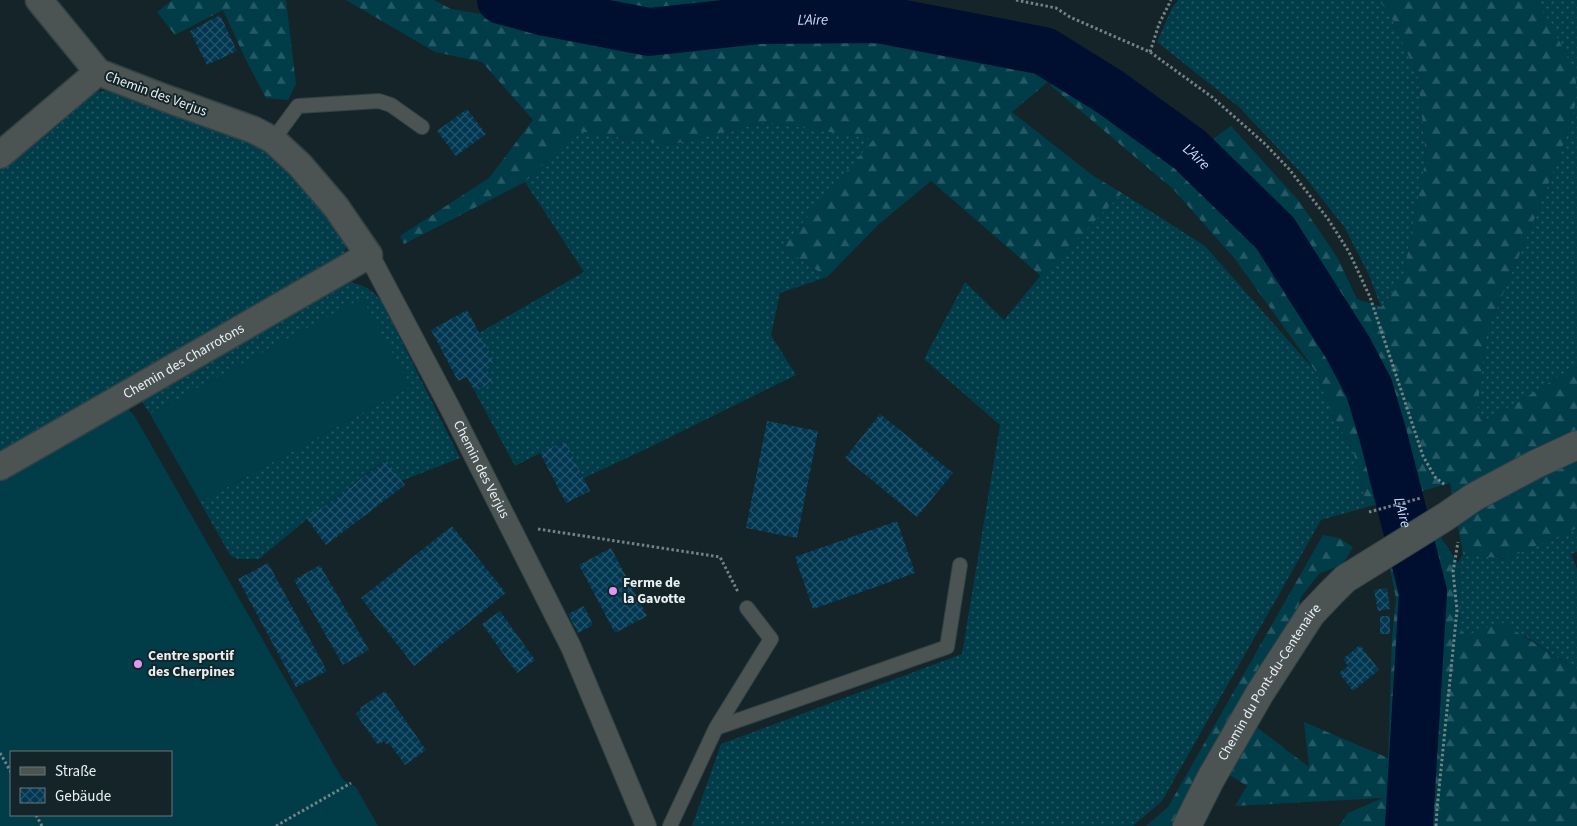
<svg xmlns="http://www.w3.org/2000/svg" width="1577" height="826" font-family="'Source Sans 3',sans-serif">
<defs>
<pattern id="grass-dots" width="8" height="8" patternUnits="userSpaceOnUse" patternTransform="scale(1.25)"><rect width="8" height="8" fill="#003d49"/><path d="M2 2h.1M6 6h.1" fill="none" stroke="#255964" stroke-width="1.8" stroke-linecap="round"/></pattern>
<pattern id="forest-firs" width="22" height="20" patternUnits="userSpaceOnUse" patternTransform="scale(1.25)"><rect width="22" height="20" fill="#003d49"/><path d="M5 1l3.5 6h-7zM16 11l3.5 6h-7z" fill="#255964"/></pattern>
<pattern id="building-cross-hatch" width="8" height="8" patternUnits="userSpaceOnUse" patternTransform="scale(1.25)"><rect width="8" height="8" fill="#003751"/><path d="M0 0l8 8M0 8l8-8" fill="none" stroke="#25546a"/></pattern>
</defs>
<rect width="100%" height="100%" fill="#152428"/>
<!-- grass -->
<path fill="url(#grass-dots)" d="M1178,0h200l11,12 29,65 8,81 -24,123 -21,26 -12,-32 -24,-47 -40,-51 -66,-70 -82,-65 15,-34z
M1535,0h42v365l-64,40 -26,14 -10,-6 9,-79 46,-109 28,-70 15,-49 -25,-83z
M110,90l68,27 60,20 40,17 30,31 39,58 -5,20 -342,193v-287l89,-76z
M766,122l109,17 -93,108 45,30 -47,16 -9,42 25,40 -150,74 -62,29 -20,-37 -49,25 -40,-74 18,-11 -7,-14 9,-5 -16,-29 105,-61 -59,-90 52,-51 93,14z
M1122,193l83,53 111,126 14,37 24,45 13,53 -46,13 -159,281 -29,25h-441l29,-82 241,-90 38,-229 -76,-66 41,-77 39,38 37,-45z
M348,282c17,3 23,7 34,20l78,156 -59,23 -16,-21 -78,59 -48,40h-22l-7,-4 -30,-53 211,-116 -49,-87 -212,115 -13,-21 201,-110z
M1577,528v24l-6,2 6,15v101l-52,-34 -64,1 -3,-74 5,-9 43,5z"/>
<!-- forest -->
<path fill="url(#forest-firs)" d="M172,0h114l10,84 -8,16 -22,-2 -20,-38 -23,-50 -48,25 -18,-23z
M346,0h88l17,9 94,15 22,-24h229l-39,42 172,-11 134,38 -51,43 80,63 30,18 -81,83 -110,-95 -52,43 -52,53 -45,-30 92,-108 -108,-17 -96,23 -93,-14 -52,51 -121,62 -4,-8 89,-58 44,-58 -51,-58 -47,-10z
M1378,0h157l15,23 26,51 -1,32 -15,49 -28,70 -46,109 -9,79 10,6 26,-14 64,-40v163l-71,31 -43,-5 -13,-71 -83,24 -13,-53 -24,-45 -14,-37 -81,-113 -62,-70 -123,-104 13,-11 121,86 47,-34 68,75 38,56 20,42 24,8 21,-26 24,-123 -8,-81 -29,-65z
M1323,535l16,3 14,9 -10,17 -24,10 -18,23 -8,27 -121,202h-26l22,-19z
M1440,536l18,27 4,74 39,-15 76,48v156h-238l9,-13 35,-15 -148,8 12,-20 -19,-12 26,-49 55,42 -5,-45 84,36 4,-119 4,-41 -7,-34z"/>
<!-- pitch -->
<path fill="#003d49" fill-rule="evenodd" d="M362,298l49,88 -211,116 -50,-88z
M123,404l11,11 209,365 13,7 22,39h-378v-350zM11,752h160v63h-160z"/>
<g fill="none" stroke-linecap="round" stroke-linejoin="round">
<!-- river -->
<path stroke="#000f2f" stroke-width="48" id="s1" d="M501,0l44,12 104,20 111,-12 118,-1 166,32 66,41 80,58 85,83 73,115 21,40 14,47 40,157 -14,234"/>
</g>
<!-- building -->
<path fill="url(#building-cross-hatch)" d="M220,15l17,36 -30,14 -17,-34z
M467,109l19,25 -30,22 -19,-25z
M467,310l28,52 -9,5 7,14 -18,11 -8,-15 -9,4 -27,-51z
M880,414l73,59 -36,44 -72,-59z
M767,421l51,10 -21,107 -51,-10z
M565,441l25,50 -24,12 -26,-50z
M386,460l19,25 -79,60 -19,-26z
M897,521l18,52 -102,36 -18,-52z
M452,526l54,67 -92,73 -53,-68z
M611,548l36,68 -32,17 -36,-68z
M268,563l59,108 -31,16 -58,-108z
M320,565l49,85 -26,15 -49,-85z
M1387,588l3,21 -12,2 -4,-21z
M584,606l9,19 -15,8 -10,-19z
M500,611l35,49 -18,13 -35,-49z
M1380,616h10v18h-10z
M1360,645l19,25 -26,21 -14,-18 9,-7 -5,-7z
M385,691l41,59 -21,15 -16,-22 -3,1 -2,-3 -6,4 -22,-31 5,-4 -1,-2z"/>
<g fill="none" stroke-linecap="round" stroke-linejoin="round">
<!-- service casing -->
<g stroke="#324144" stroke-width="16">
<path id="service" d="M273,140l25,-34 81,-5 12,4 31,22
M716,728l231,-81 13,-82
M670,826l46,-98 55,-89 -24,-31"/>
</g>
<!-- pedestrian casing -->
<g stroke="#324144" stroke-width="22">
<g id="pedestrian">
<path id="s2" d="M369,255l81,153 121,239 75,179"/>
</g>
</g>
<!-- minor casing -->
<g stroke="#324144" stroke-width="29">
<g id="minor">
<path d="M0,155l98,-83"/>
<path id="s3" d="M0,467l369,-212 -33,-48 -36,-42 -27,-25 -19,-10 -89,-32 -67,-26 -59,-72"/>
</g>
</g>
<!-- tertiary casing -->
<g stroke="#324144" stroke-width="30">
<g id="tertiary">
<path id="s4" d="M1187,826l23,-46 50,-87 51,-79 19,-20 15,-15 100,-62 29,-20 62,-33 41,-19"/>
</g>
</g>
<!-- path -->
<path stroke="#748185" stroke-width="3" stroke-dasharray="2.5 2.5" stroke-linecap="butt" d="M1016,0l40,8 14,9 80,35 62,45 52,46 25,26 39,50 21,33 21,45 53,159 12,21 10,8
M1150,52l9,-28 12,-24
M1369,512l52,-14
M538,529l182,28 18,35
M0,753l11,19
M36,815l6,11
M276,826l75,-43
M1436,826l1,-17 20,-199 -4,-38 5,-30"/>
<!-- service -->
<use href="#service" stroke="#4b5353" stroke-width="14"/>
<!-- pedestrian -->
<use href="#pedestrian" stroke="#4b5353" stroke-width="20"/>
<!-- minor -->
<use href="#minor" stroke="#4b5353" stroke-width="26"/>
<!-- tertiary -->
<use href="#tertiary" stroke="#4b5353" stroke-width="28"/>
</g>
<!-- markers -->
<g fill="#df98f2" stroke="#152428" stroke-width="2">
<circle cx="613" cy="591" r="5"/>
<circle cx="138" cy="664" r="5"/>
</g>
<g text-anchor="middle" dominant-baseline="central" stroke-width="4" stroke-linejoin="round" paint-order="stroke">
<!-- street labels -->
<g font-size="14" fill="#e6f0f3" stroke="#152428">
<text transform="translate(156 94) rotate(20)">Chemin des Verjus</text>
<text stroke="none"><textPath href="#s3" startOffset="212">Chemin des Charrotons</textPath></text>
<text stroke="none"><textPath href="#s2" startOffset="242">Chemin des Verjus</textPath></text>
<text stroke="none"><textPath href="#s4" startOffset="166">Chemin du Pont-du-Centenaire</textPath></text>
</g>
<!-- poi labels -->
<g font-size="14" font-weight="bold" fill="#e6f0f3" stroke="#152428" text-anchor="start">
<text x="623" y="583">Ferme de<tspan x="623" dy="16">la Gavotte</tspan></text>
<text x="148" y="656">Centre sportif<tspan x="148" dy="16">des Cherpines</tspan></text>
</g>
<!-- water labels -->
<g font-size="15" font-style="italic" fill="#c9defb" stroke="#152428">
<text stroke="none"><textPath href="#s1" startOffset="316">L'Aire</textPath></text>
<text stroke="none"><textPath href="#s1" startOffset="736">L'Aire</textPath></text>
<text stroke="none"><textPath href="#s1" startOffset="1156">L'Aire</textPath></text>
</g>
</g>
<!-- legend -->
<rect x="10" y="751" width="162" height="65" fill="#152428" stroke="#697679"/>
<rect x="20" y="767" width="25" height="8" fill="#4b5353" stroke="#697679"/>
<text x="55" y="776" font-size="15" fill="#e6f0f3">Straße</text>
<rect x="20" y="788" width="25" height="15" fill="url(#building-cross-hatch)" stroke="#697679"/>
<text x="55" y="801" font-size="15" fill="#e6f0f3">Gebäude</text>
</svg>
